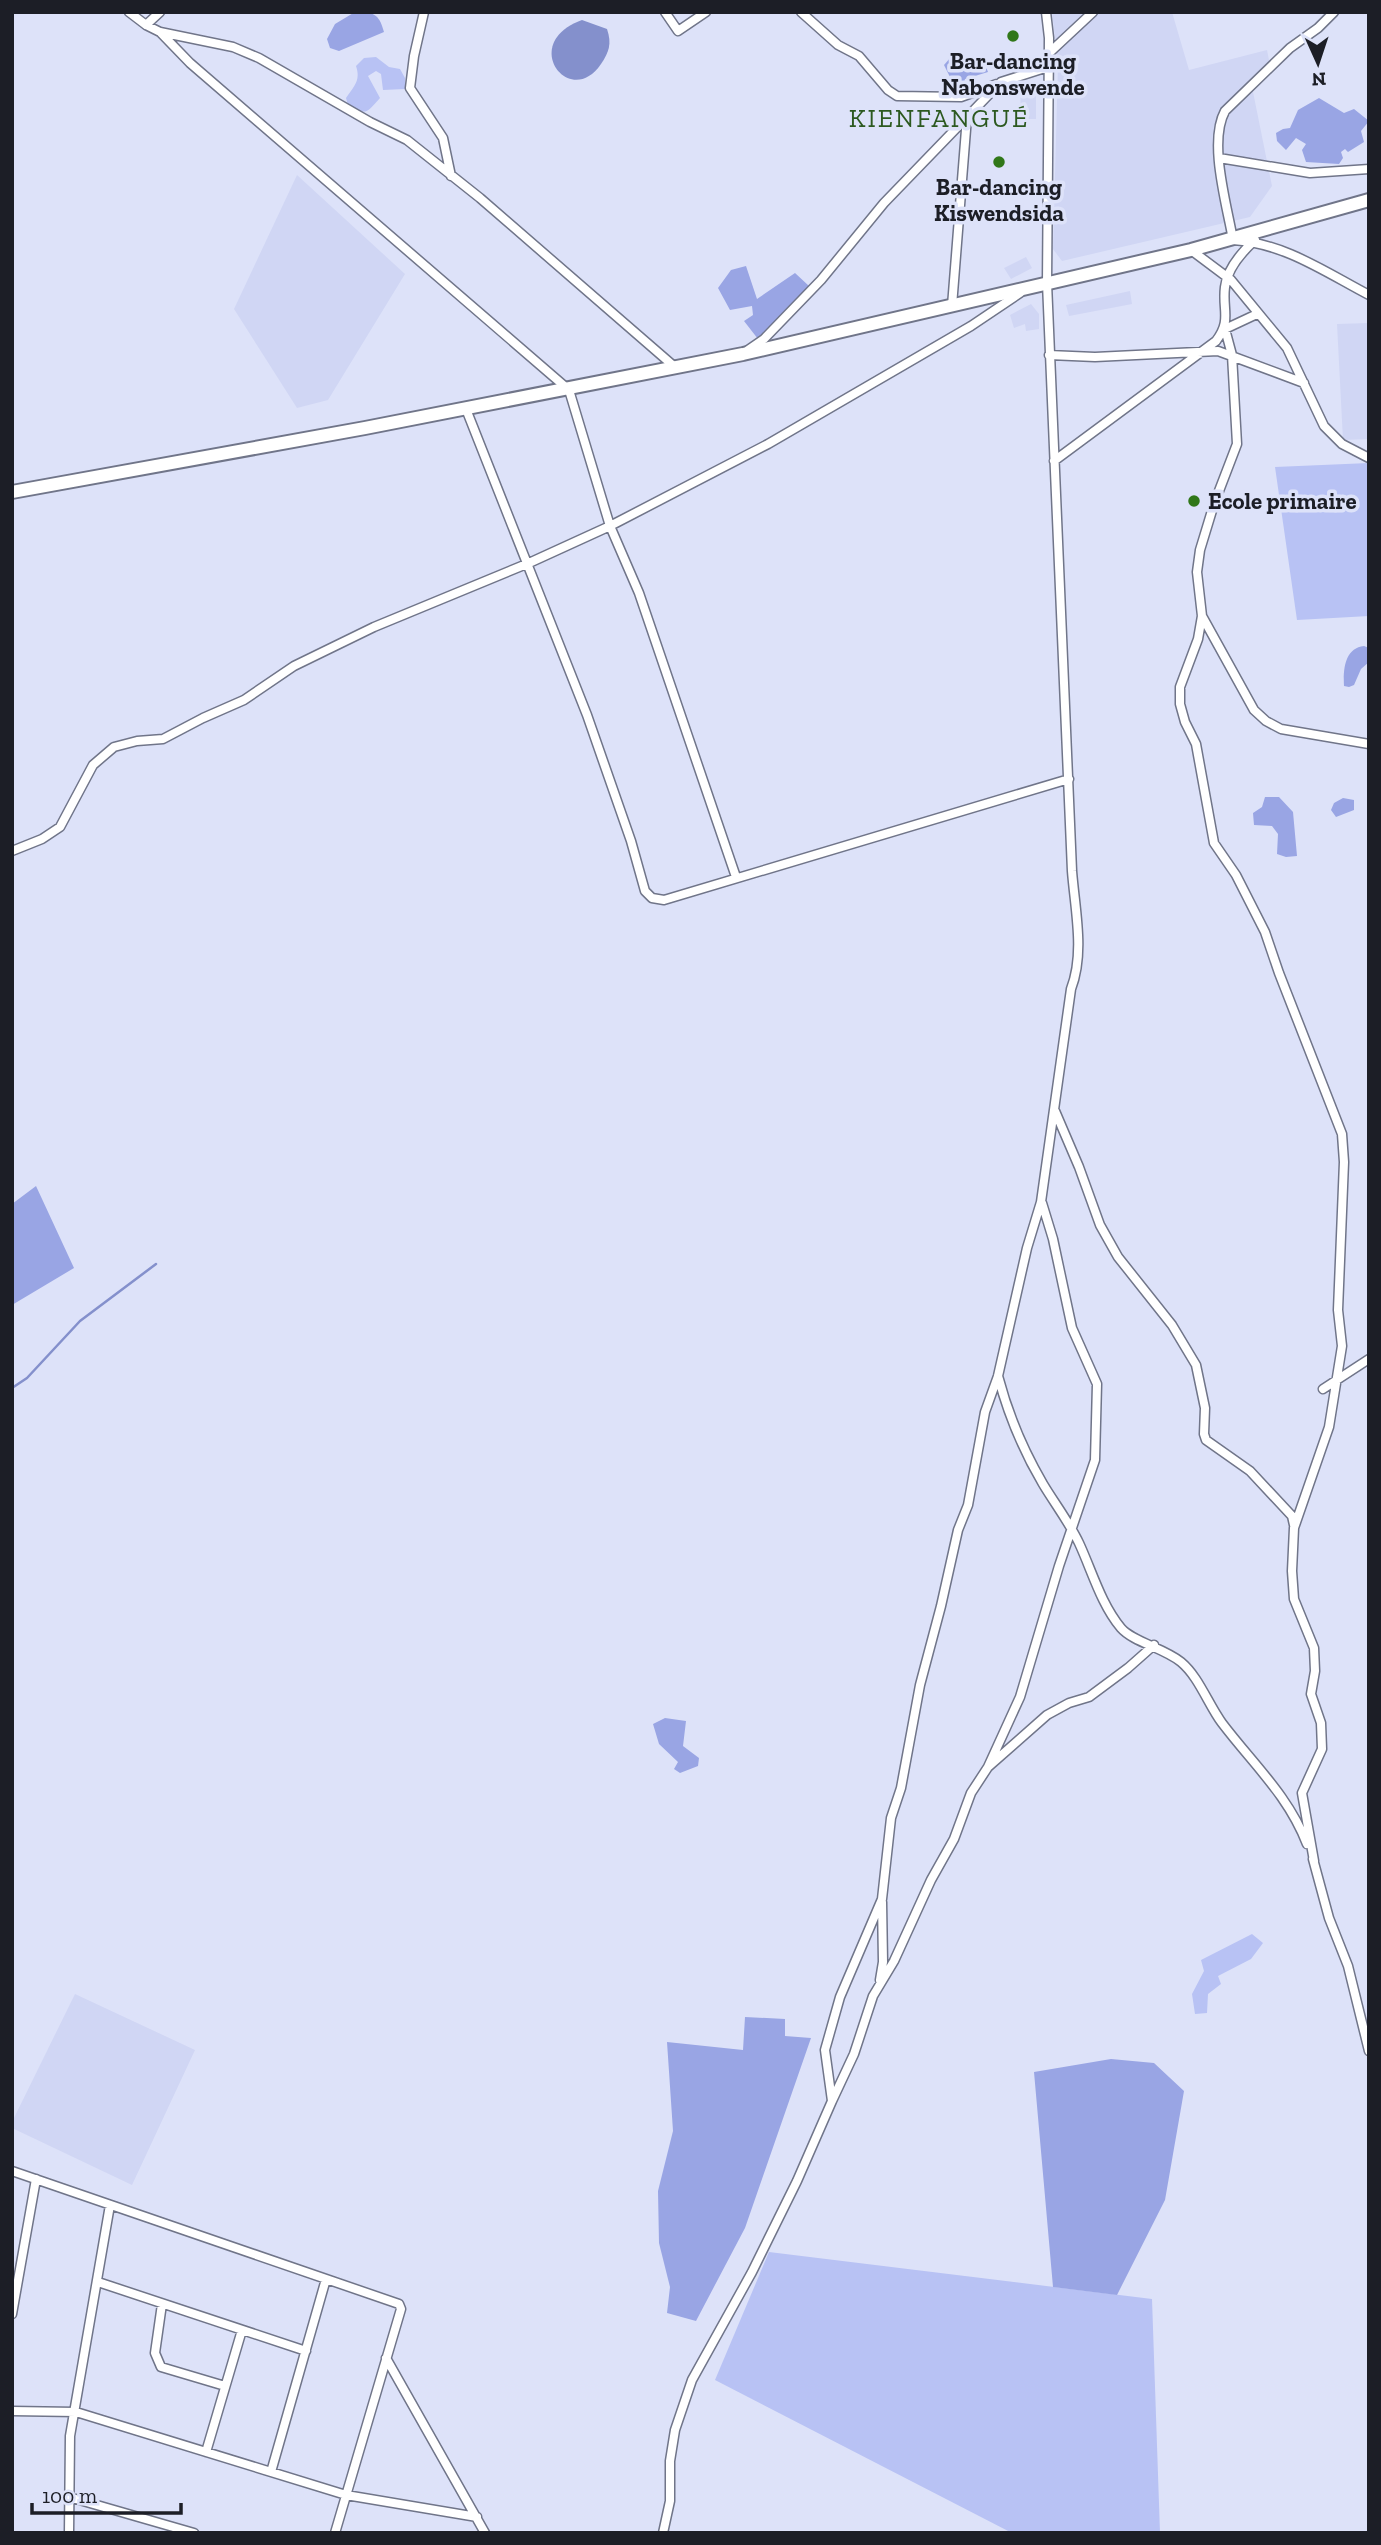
<svg xmlns="http://www.w3.org/2000/svg" width="1381" height="2545" font-family="'Zilla Slab',serif">
<rect width="100%" height="100%" fill="#dde2f9"/>
<!-- built -->
<path fill="#d0d6f4" d="M1052,12h120l17,58 78,-20 3,15 -19,17 21,104 -22,31 -188,44 -9,-12 5,-185z
M1020,83h16v36h-15z
M297,175l108,99 -77,126 -31,8 -63,-99z
M1026,257l6,11 -21,11 -7,-11z
M1130,291l2,13 -63,12 -3,-11z
M1031,304l8,10v15l-13,2 -1,-7 -11,4 -4,-13z
M1369,323v116l-26,1 -6,-116z
M75,1994l120,56 -63,135 -120,-57v-6z"/>
<!-- green -->
<path fill="#b8c2f4" d="M376,57l13,10 11,2 5,9v11l-22,1 -2,-16 -5,-3 -8,5 12,22c-14,15 -13,18 -32,7l-2,-7c8,-12 15,-17 10,-32l8,-8z
M1369,463v153l-72,4 -22,-153z
M1252,1934l11,9 -12,16 -33,17 3,8 -13,10 -1,19 -12,1 -3,-20 12,-23 -3,-11z
M769,2252l383,47 8,234h-148l-297,-153z"/>
<!-- forest -->
<path fill="#99a5e4" d="M355,12c18,0 24,1 29,20l-45,19 -9,-3 -3,-9 8,-15z
M964,54l3,7 15,-4 6,15 -23,7 -1,4 -9,4 -11,-22 7,-8z
M1319,98l25,15 10,-4 15,12 -8,10 3,11 -16,10 -3,-3 -4,3 2,6 -4,6 -33,-2 -4,-12 4,-6 -10,-6 -10,12 -9,-9 -1,-8 7,-4 7,-1 8,-18z
M746,266l11,33 38,-26 14,13 -51,53 -14,-18 9,-6 -1,-9 -22,4 -12,-22 13,-18z
M1364,646l5,2v14l-8,7 -7,16 -5,2 -5,-1c-1,-17 1,-38 20,-40z
M1265,797h14l14,15 4,44 -11,1 -9,-3 1,-20 -6,-8 -18,-1 -1,-12 9,-6z
M1343,798l11,2v10l-18,7 -5,-7 3,-7z
M36,1186l38,82 -62,37v-101z
M665,1718l21,3 -3,25 16,12 -1,8 -18,7 -6,-4 4,-7 -19,-18 -6,-20z
M745,2017l40,2v17l26,2 -66,190 -49,93 -29,-8 3,-26 -11,-44 -1,-52 15,-60 -6,-89 76,8z
M1111,2059l43,4 30,28 -19,109 -48,95 -64,-8 -19,-215z"/>
<!-- water -->
<path fill="#8490cc" d="M582,20l25,9c5,15 2,23 -6,35 -31,46 -83,-21 -19,-44z"/>
<g fill="none" stroke-linecap="round" stroke-linejoin="round">
<!-- stream -->
<path stroke="#8490cc" stroke-width="2.5" d="M12,1388l15,-10 53,-57 76,-57"/>
<!-- minor casing -->
<g stroke="#707589" stroke-width="11">
<path id="minor" d="M129,12l17,13 14,7 73,15 26,11 111,64 37,18 73,58 196,170
M424,12l-10,44 -4,32 33,50 8,38
M665,12l13,19 28,-19
M801,12l37,33 21,11 29,34 9,6 64,1 36,-13
M1334,12l-16,16 -28,20 -65,63c-17,31 2,94 8,129 51,3 92,32 136,55
M146,25l14,-13
M160,32l30,31 379,327 41,136 29,67 97,284
M1048,54l45,-42
M1219,158l91,15 59,-4
M1191,250l40,30 56,68 37,78 18,18 27,14
M952,306l15,-189
M1257,314l-32,15 7,26 5,89 -23,60 -14,46 -3,22 5,44 -4,23 -18,48v17l5,18 11,22 18,99 22,32 29,57 14,41 63,161 2,28 -6,148 4,36 -13,81 -35,101 -2,43 2,28 20,49 1,23 -4,23 10,29 1,26 -20,44 12,68
M748,350l16,-11 57,-59 63,-77 117,-121 47,-15
M1049,355l46,2 123,-6 86,32
M466,409l121,306 44,126 14,50 7,7 12,2 405,-121
M1054,461l162,-120c16,-21 6,-31 9,-54 2,-18 18,-36 30,-47
M1202,616l52,94 12,11 15,8 88,15
M12,851l30,-12 18,-12 33,-62 21,-18 23,-6 26,-2 40,-21 41,-18 50,-34 80,-39 155,-64 81,-37 158,-82 203,-118 49,-33
M1055,1111l24,56 21,58 18,32 54,68 24,40 9,43 -1,26 2,6 44,31 42,45 2,9
M998,1376c10,38 25,74 45,108 12,20 26,38 36,59 13,28 22,61 42,85 12,14 43,20 60,34 18,15 27,42 41,61 31,41 66,72 85,121
M1323,1389l46,-30
M988,1767l32,-70 39,-131 36,-106 2,-76 -25,-56 -19,-89 -11,-36
M1313,1859l16,59 19,48 21,85
M880,1980l3,-18 -1,-60
M832,2101l22,-47 19,-58 21,-35 37,-81 23,-41 17,-46 17,-26 59,-52 22,-12 20,-6 39,-29 26,-23
M12,2171l387,133 2,5 -66,224
M98,2282l208,69
M162,2304l-7,49 6,14 64,19
M12,2314l24,-135
M386,2358l99,175
M12,2411l64,1 270,83 131,22
M206,2452l36,-122
M271,2472l55,-193
M69,2497l125,36
M69,2533l1,-97 40,-231
M663,2533l7,-32v-40l5,-31 17,-50 60,-108 45,-91 35,-80 -7,-51 15,-53 42,-98 9,-81 10,-30 19,-103 21,-79 17,-76 10,-25 17,-93 13,-36 29,-128 14,-46 30,-213c14,-36 4,-79 1,-118l-25,-588 2,-245 -3,-26"/>
</g>
<!-- secondary casing -->
<g stroke="#707589" stroke-width="16">
<path id="secondary" d="M12,492l353,-64 378,-74 448,-104 178,-50"/>
</g>
<!-- minor -->
<use href="#minor" stroke="#fff" stroke-width="8"/>
<!-- secondary -->
<use href="#secondary" stroke="#fff" stroke-width="12"/>
</g>
<!-- markers -->
<g fill="#307719" stroke="#dde2f9" stroke-width="2.5">
<circle cx="1013" cy="36" r="7"/>
<circle cx="999" cy="162" r="7"/>
<circle cx="1194" cy="501" r="7"/>
</g>
<g text-anchor="middle" dominant-baseline="central" stroke-width="7" stroke-linejoin="round" paint-order="stroke">
<!-- poi labels -->
<g font-size="23" font-weight="bold" fill="#1c1e26" stroke="#dde2f9">
<text x="1013" y="61">Bar-dancing<tspan x="1013" dy="26">Nabonswende</tspan></text>
<text x="999" y="187">Bar-dancing<tspan x="999" dy="26">Kiswendsida</tspan></text>
<text x="1208" y="501" text-anchor="start">Ecole primaire</text>
</g>
<!-- quarter labels -->
<g font-size="26" letter-spacing="2" fill="#2c5920" stroke="#dde2f9">
<text x="939" y="118">KIENFANGUÉ</text>
</g>
</g>
<!-- border -->
<rect width="1381" height="2545" fill="none" stroke="#1c1e26" stroke-width="28"/>
<!-- north arrow -->
<g transform="translate(1318 63) rotate(177)" stroke="#dde2f9" stroke-width="5" paint-order="stroke">
<path d="M0-5L12 26L0 18L-12 26Z" fill="#1c1e26"/>
<text y="-10" font-size="19" font-weight="bold" text-anchor="middle" fill="#1c1e26">N</text>
</g>
<!-- scale -->
<path d="M32 2503v10h149v-10" fill="none" stroke="#1c1e26" stroke-width="3.5"/>
<text x="42" y="2503" font-size="21" fill="#1c1e26" stroke="#dde2f9" stroke-width="5" paint-order="stroke">100 m</text>
</svg>
